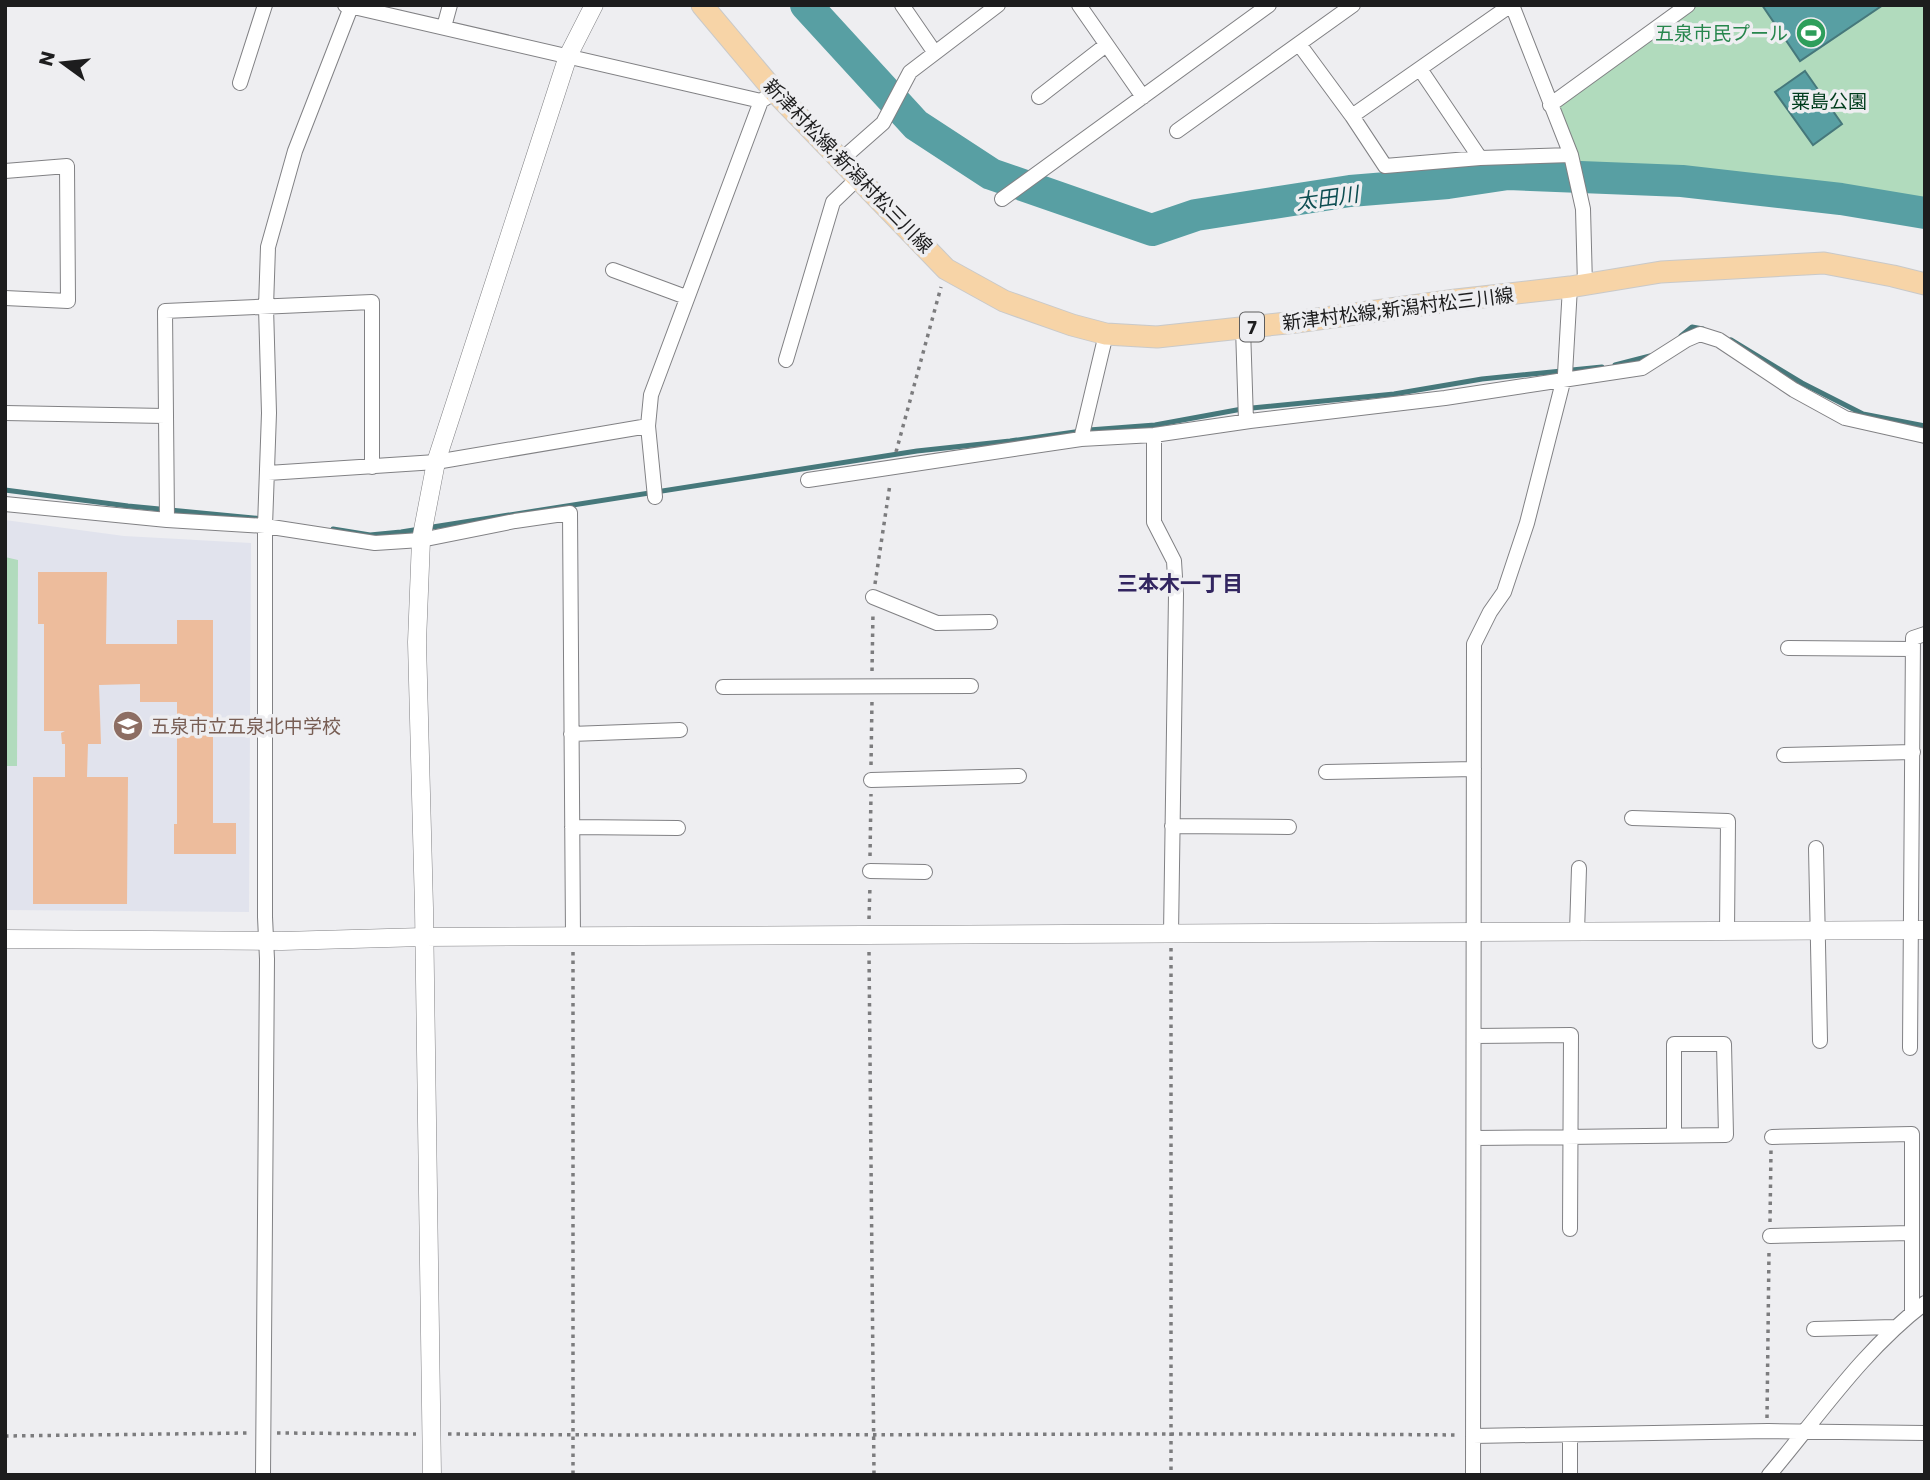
<svg xmlns="http://www.w3.org/2000/svg" width="1930" height="1480" font-family="Poppins,'Noto Sans JP',sans-serif">
<rect width="100%" height="100%" fill="#eeeef1"/>
<!-- built -->
<path fill="#e1e3ed" d="M5,520l119,16 127,7 -2,369 -244,-2z"/>
<!-- green -->
<path fill="#b1dbbd" d="M1688,5h237v208l-84,-14 -159,-18 -61,-3 -46,-6 -25,-67z
M5,557l13,3 -1,206h-12z"/>
<!-- water -->
<path fill="#589fa3" stroke="#46787b" stroke-width="2" d="M1762,5h121l-83,56z
M1805,71l37,53 -29,21 -38,-53z"/>
<g fill="none" stroke-linecap="round" stroke-linejoin="round">
<!-- stream -->
<path stroke="#46787b" stroke-width="5" d="M1681,336l11,-9 11,2
M1731,340l71,43 61,31 62,12
M1615,365l35,-9
M5,490l123,16 136,13
M333,529l37,6 31,-3 516,-81 93,-10 79,-11 66,-5 87,-16 152,-15 88,-15 120,-12"/>
<!-- river -->
<path stroke="#589fa3" stroke-width="32" d="M806,5l110,120 75,49 161,56 44,-15 154,-24 98,-8 60,-9 174,7 159,18 84,14"/>
</g>
<!-- building -->
<path fill="#edbc9c" d="M38,572h69l-1,72h71v-24h36v203h23v31h-62v-30h3v-122h-37v-18l-41,1 2,59h-13l-1,33h41l-1,127h-94v-127h32v-33h-3l-1,-11 4,-2h-21v-107h-6z"/>
<g fill="none" stroke-linecap="round" stroke-linejoin="round">
<!-- minor casing -->
<g stroke="#818184" stroke-width="16">
<path id="minor" d="M345,5l416,96 14,-9
M902,5l33,48
M1079,5l64,92
M1512,5l59,150 12,54 2,76
M444,27l6,-22
M1299,44l53,72 33,50 95,-8 91,-3
M1420,69l60,89
M240,83l25,-78
M1039,97l67,-52
M1550,105l138,-100
M1352,116l159,-111
M1177,131l176,-126
M841,160l42,-37 27,-51 88,-67
M5,171l62,-5 1,135 -63,-3
M1002,199l267,-194
M613,270l73,27
M1243,328l3,93
M786,360l47,-158 25,-24
M5,413l160,3
M1154,435v87l20,39 2,33 -5,340
M1081,439l25,-105
M268,473l168,-11 212,-36
M808,480l273,-41 73,-4 96,-14 195,-23 197,-30 44,-28 14,-6 19,6 75,50 51,28 80,18
M655,497l-7,-71 3,-31 110,-294
M5,504l162,16 98,6 110,17 46,-3 94,-19 55,-8 3,423
M167,520l-2,-209 207,-9v165
M873,597l64,26 53,-1
M1788,648l125,1
M723,687l248,-1
M571,734l109,-4
M1784,755l129,-3
M1326,772l148,-3
M871,780l148,-4
M1632,818l96,3 -1,110
M1172,826l117,1
M572,827l106,1
M1816,848l4,193
M870,871l55,1
M1577,932l2,-64
M1474,1036l97,-1 -1,194
M1910,1048l3,-410 12,-4
M1772,1137l140,-3v179
M1474,1138l252,-3 -2,-91h-50v92
M1770,1236l142,-3
M1814,1329l81,-2
M1473,1436l295,-5 157,2
M263,1475l4,-516 -2,-42v-391l4,-113 -3,-106 2,-60 27,-96 56,-144
M1473,1475l1,-831 16,-32 14,-20 23,-69 38,-149 5,-87
M1570,1475v-39
M1769,1475c50,-59 94,-125 156,-172"/>
</g>
<!-- tertiary casing -->
<g stroke="#818184" stroke-width="19">
<path id="tertiary" d="M5,939l277,2 141,-4 1502,-7
M432,1475l-8,-567 -7,-266 4,-102 15,-78 132,-406 26,-51"/>
</g>
<!-- primary casing -->
<g stroke="#c9c9c9" stroke-width="23">
<path id="primary" d="M702,5l73,87 171,177 58,32 68,24 34,9 51,3 139,-15 160,-22 114,-13 91,-15 163,-9 69,13 32,8"/>
</g>
<!-- path -->
<path stroke="#7c7c7e" stroke-width="3.5" stroke-dasharray="3.5 5" stroke-linecap="butt" d="M896,452l45,-165
M875,584l15,-100
M872,671l1,-59
M871,765l1,-65
M870,856l1,-62
M869,919l1,-34
M1171,948v527
M573,952v523
M869,952l5,523
M1770,1222l1,-72
M1767,1418l2,-167
M277,1433l139,1
M448,1434c337,3 674,-2 1011,1
M5,1436l243,-3"/>
<!-- minor -->
<use href="#minor" stroke="#fff" stroke-width="14"/>
<!-- tertiary -->
<use href="#tertiary" stroke="#fff" stroke-width="18"/>
<!-- primary -->
<use href="#primary" stroke="#f7d4a7" stroke-width="21"/>
</g>
<!-- icons -->
<defs>
<g id="stadium-disc" transform="scale(1.575)"><circle r="9.5" fill="#2e9e5b" stroke="#eeeef1"/><path d="M0-5a6.5 5 0 1 0 0 10a6.5 5 0 1 0 0-10ZM-3.5-1.8h7v3.6h-7Z" fill="#fff"/></g>
<g id="school-disc" transform="scale(1.575)"><circle r="9.5" fill="#8d6e63" stroke="#eeeef1"/><path d="M0-5L7-2L0 1L-7-2ZM-4 1L0 2.5L4 1V4Q0 6-4 4Z" fill="#fff"/></g>
</defs>
<g fill-rule="evenodd">
<use href="#stadium-disc" x="1811" y="33"/>
<use href="#school-disc" x="128" y="726"/>
</g>
<g text-anchor="middle" dominant-baseline="central" stroke-width="7" stroke-linejoin="round" paint-order="stroke">
<!-- shield labels -->
<rect fill="#eeeef1" stroke="#5c5c5d" stroke-width="2" x="1240" y="312.5" width="24" height="29" rx="5"/>
<g font-size="18" font-weight="bold" fill="#1d1d1e">
<text x="1252" y="327">7</text>
</g>
<!-- leisure labels -->
<g font-size="19" fill="#27864d" stroke="#eeeef1" text-anchor="end">
<text x="1788" y="33">五泉市民プール</text>
</g>
<!-- park labels -->
<g font-size="19" fill="#003c1c" stroke="#eeeef1">
<text x="1829" y="101">粟島公園</text>
</g>
<!-- street labels -->
<g font-size="19" fill="#1d1d1e" stroke="#eeeef1">
<text transform="translate(848 166) rotate(46)">新津村松線;新潟村松三川線</text>
<text transform="translate(1398 309) rotate(-7)">新津村松線;新潟村松三川線</text>
</g>
<!-- education labels -->
<g font-size="19" fill="#785e54" stroke="#eeeef1" text-anchor="start">
<text x="151" y="726">五泉市立五泉北中学校</text>
</g>
<!-- water labels -->
<g font-size="21" font-style="italic" fill="#0d4d51" stroke="#eeeef1">
<text transform="translate(1327 198) rotate(-8)">太田川</text>
</g>
<!-- neighbourhood labels -->
<g font-size="21" font-weight="bold" fill="#322560" stroke="#eeeef1">
<text x="1180" y="583">三本木一丁目</text>
</g>
</g>
<!-- border -->
<rect width="1930" height="1480" fill="none" stroke="#1d1d1e" stroke-width="14"/>
<!-- north arrow -->
<g transform="translate(63 63) rotate(285)" stroke="#eeeef1" stroke-width="5" paint-order="stroke">
<path d="M0-5L12 26L0 18L-12 26Z" fill="#1d1d1e"/>
<text y="-10" font-size="19" font-weight="bold" text-anchor="middle" fill="#1d1d1e">N</text>
</g>
</svg>
